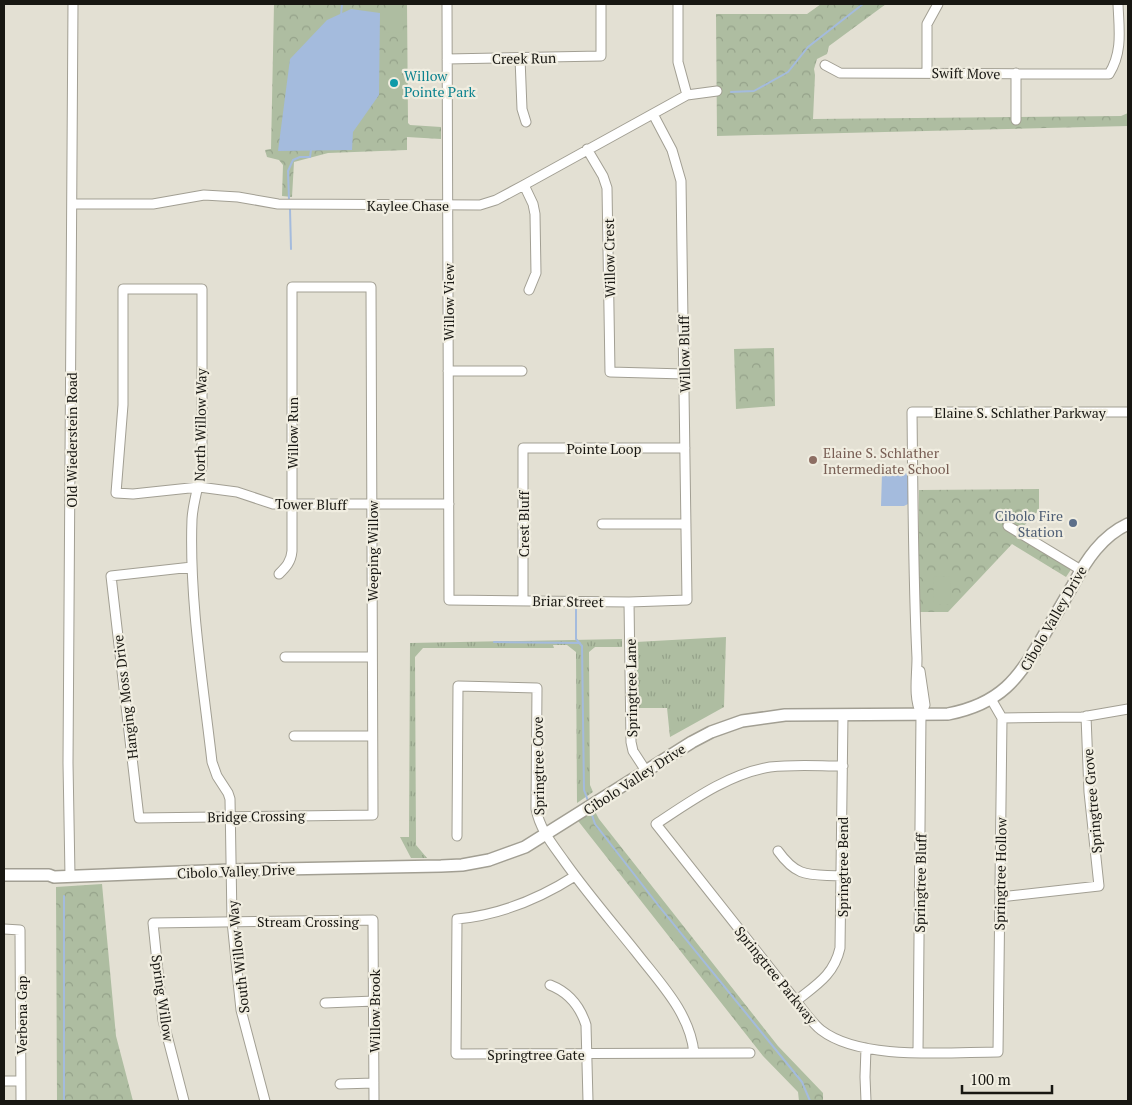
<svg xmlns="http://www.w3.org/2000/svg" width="1132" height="1105" font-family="'PT Serif',serif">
<defs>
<pattern id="grass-tufts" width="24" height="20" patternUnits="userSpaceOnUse" patternTransform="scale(1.25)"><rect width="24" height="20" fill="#aebda1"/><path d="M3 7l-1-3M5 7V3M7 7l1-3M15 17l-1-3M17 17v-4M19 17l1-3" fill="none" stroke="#95a28a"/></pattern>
<pattern id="park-crowns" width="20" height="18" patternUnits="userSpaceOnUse" patternTransform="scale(1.25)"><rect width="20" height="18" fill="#aebda1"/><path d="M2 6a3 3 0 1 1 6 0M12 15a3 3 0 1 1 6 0" fill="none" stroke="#95a28a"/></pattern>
</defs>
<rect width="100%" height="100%" fill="#e3e0d3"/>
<!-- grass -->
<path fill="url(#grass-tufts)" d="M726,637l-2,70 -54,30 -3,-29h-29l-2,-66z
M622,639v8h-27l-6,5 1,133 3,7 -16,11 -1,-151 -9,-7h-14l1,3h-131l-8,9 1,188 11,13h-16l-11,-21h9l1,-194z"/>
<!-- park -->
<path fill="url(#park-crowns)" d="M274,4h133l1,119 2,2 31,2v12l-34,-2v13l-79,3 -34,9 -2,35 -10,-1 1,-31 -4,-5 -12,-3 -2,-7 6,-1z
M821,4h65l-57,42 -2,8 -10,5 -3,10 1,6 -2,44 308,-3 7,-3v13l-411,10 -1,-122h91z
M774,348l1,58 -39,3 -2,-60z
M1039,489v21l-19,20 56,32 -10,15 -54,-33 -64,68h-30l1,-122z
M592,806l7,13 179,227 45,47v8h-24l-1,-9 -35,-36 -188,-239z
M102,884l14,152 17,65h-76l-1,-214z"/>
<!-- pitch -->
<path fill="#aebda1" d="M386,7h16l1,25 -17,1z
M934,576l17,1 -1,27h-17z"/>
<!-- water -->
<path fill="#a4bbdd" d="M351,9l29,4 -1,82 -26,37 -1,18 -74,1 12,-92 37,-39z
M882,473h26v31l-4,2h-23z"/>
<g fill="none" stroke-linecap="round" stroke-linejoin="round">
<!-- stream -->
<path stroke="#a4bbdd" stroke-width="2" d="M341,16l1,-12
M731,92l23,-1 34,-19 20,-25 55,-43
M289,200l-1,-29 5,-11 7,-3h10l1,-7
M290,209l1,40
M576,607v32l6,7 2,144 4,11
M494,642l86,1
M591,812l4,12 63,81 144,177 8,19
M64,896v205"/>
<!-- minor casing -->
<g stroke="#a29f93" stroke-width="11">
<path id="minor" d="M447,4l2,596 180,2 58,-2 -6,-419 -9,-31 -19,-36
M678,4v58l9,33
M520,58l2,51 4,13
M447,59l154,-3v-52
M825,65l15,8 269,1c14,-22 10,-45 9,-70
M927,73v-49l11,-20
M1016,120v-47
M587,149l16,27 4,12 3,184 75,2
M524,185l9,19 2,10 1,59 -7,17
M72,204h81l51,-9 34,2 40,7 202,1 16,-5 28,-15 163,-90 30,-4
M448,371h74
M602,524h84
M1008,526l73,44
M192,567l-81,9 28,242 234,-3 -2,-528h-79v264c-1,11 -6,16 -13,23
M523,601v-153h162
M629,602l2,140 2,9 13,20
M285,657h87
M921,714c-8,-17 -4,-37 -4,-56 -4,-82 -4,-164 -5,-246h216
M1002,718l80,-1 46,-8
M294,736h78
M843,766c-24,0 -49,-2 -73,1 -42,7 -79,34 -114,57l140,177c8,10 16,22 25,29 40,31 128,22 177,22l4,-334 -11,-19
M457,836l1,-150 79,2 -1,121c4,21 17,36 29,53 22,31 47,60 71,90 24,31 54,61 58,101
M778,851c20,28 32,23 63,25
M70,876l-2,-113 5,-759
M575,876c-36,23 -75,39 -118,43l-1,135 294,-1
M1000,897l99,-11 -10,-94 -3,-76
M4,929l16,1 1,171
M550,985c18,7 30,21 36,40l2,76
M796,1001c20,-16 38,-26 44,-53l3,-233
M325,1003l49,-2
M918,1052l3,-338 4,-9 -5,-34
M4,1081h17
M340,1084l34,-1
M184,1101l-21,-81 -10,-97 220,-3 1,181
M265,1101l-24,-91 -2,-19 -7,-70 -2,-122 -2,-6 -11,-17 -5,-14c-9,-79 -23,-164 -20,-243 1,-17 7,-34 10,-52v-178h-79v116l-7,88 17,1 66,-7 38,5 36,12h176
M866,1101l-1,-24 1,-29"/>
</g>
<!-- major casing -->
<g stroke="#a29f93" stroke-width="14">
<path id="major" d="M4,875h45l5,2 177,-7 210,-4 21,-1 27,-5 36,-13 167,-105 19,-10 31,-11 43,-6 163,-1c52,-10 71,-35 96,-79 10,-17 19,-33 29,-50 13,-25 29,-49 55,-61"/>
</g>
<!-- minor -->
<use href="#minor" stroke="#fff" stroke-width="9"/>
<!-- major -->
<use href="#major" stroke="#fff" stroke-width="11"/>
</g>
<!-- markers -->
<circle fill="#0f9aa8" stroke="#f0ede0" stroke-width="2" cx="394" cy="83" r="5"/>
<circle fill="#8d6e63" stroke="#f0ede0" stroke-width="2" cx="813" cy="460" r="5"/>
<circle fill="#5c6f8a" stroke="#f0ede0" stroke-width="2" cx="1073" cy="523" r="5"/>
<g text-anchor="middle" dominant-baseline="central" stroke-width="4.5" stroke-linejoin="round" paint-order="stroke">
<!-- street labels -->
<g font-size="14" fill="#181712" stroke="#f0ede0">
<text transform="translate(524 58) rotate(-1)">Creek Run</text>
<text transform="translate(966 73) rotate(1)">Swift Move</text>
<text x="408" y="205">Kaylee Chase</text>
<text transform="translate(609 258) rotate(-91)">Willow Crest</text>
<text transform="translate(448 302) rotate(-90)">Willow View</text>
<text transform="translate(684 354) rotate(-91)">Willow Bluff</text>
<text x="1020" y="412">Elaine S. Schlather Parkway</text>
<text transform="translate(200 425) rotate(-89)">North Willow Way</text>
<text transform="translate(292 433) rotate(-90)">Willow Run</text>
<text transform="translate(71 440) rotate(-90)">Old Wiederstein Road</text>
<text x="604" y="448">Pointe Loop</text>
<text transform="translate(311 504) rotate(1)">Tower Bluff</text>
<text transform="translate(523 524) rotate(-90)">Crest Bluff</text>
<text transform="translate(372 551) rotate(-90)">Weeping Willow</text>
<text transform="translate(568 601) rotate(1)">Briar Street</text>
<text transform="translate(1053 618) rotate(-60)">Cibolo Valley Drive</text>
<text transform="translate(631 688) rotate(-91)">Springtree Lane</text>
<text transform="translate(125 697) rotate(-97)">Hanging Moss Drive</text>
<text transform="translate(538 766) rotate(-91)">Springtree Cove</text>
<text transform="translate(634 779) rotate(-33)">Cibolo Valley Drive</text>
<text transform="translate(1092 801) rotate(-95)">Springtree Grove</text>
<text transform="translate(256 816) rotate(-1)">Bridge Crossing</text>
<text transform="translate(842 867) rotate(-90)">Springtree Bend</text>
<text transform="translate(236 871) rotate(-2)">Cibolo Valley Drive</text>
<text transform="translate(1000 874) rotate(-89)">Springtree Hollow</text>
<text transform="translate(920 883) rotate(-89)">Springtree Bluff</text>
<text x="308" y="921">Stream Crossing</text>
<text transform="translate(238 957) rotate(-96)">South Willow Way</text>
<text transform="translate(776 975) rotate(51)">Springtree Parkway</text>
<text transform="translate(163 998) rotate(82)">Spring Willow</text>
<text transform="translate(374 1011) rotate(-90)">Willow Brook</text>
<text transform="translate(21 1015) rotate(-90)">Verbena Gap</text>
<text x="536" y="1054">Springtree Gate</text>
</g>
<!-- culture labels -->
<g font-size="14" fill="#0d838f" stroke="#f0ede0" text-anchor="start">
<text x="404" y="75">Willow<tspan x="404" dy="16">Pointe Park</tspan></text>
</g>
<!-- education labels -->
<g font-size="14" fill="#785e54" stroke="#f0ede0" text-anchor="start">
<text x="823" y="452">Elaine S. Schlather<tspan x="823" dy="16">Intermediate School</tspan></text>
</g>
<!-- service labels -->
<g font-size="14" fill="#4e5e75" stroke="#f0ede0" text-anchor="end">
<text x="1063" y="515">Cibolo Fire<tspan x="1063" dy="16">Station</tspan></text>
</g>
</g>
<!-- border -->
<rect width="1132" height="1105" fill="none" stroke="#181712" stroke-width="10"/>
<!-- scale -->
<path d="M962 1085v8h90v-8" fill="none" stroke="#181712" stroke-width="2.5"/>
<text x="970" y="1085" font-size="15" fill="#181712" stroke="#f0ede0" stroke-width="4" paint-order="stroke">100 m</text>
</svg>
